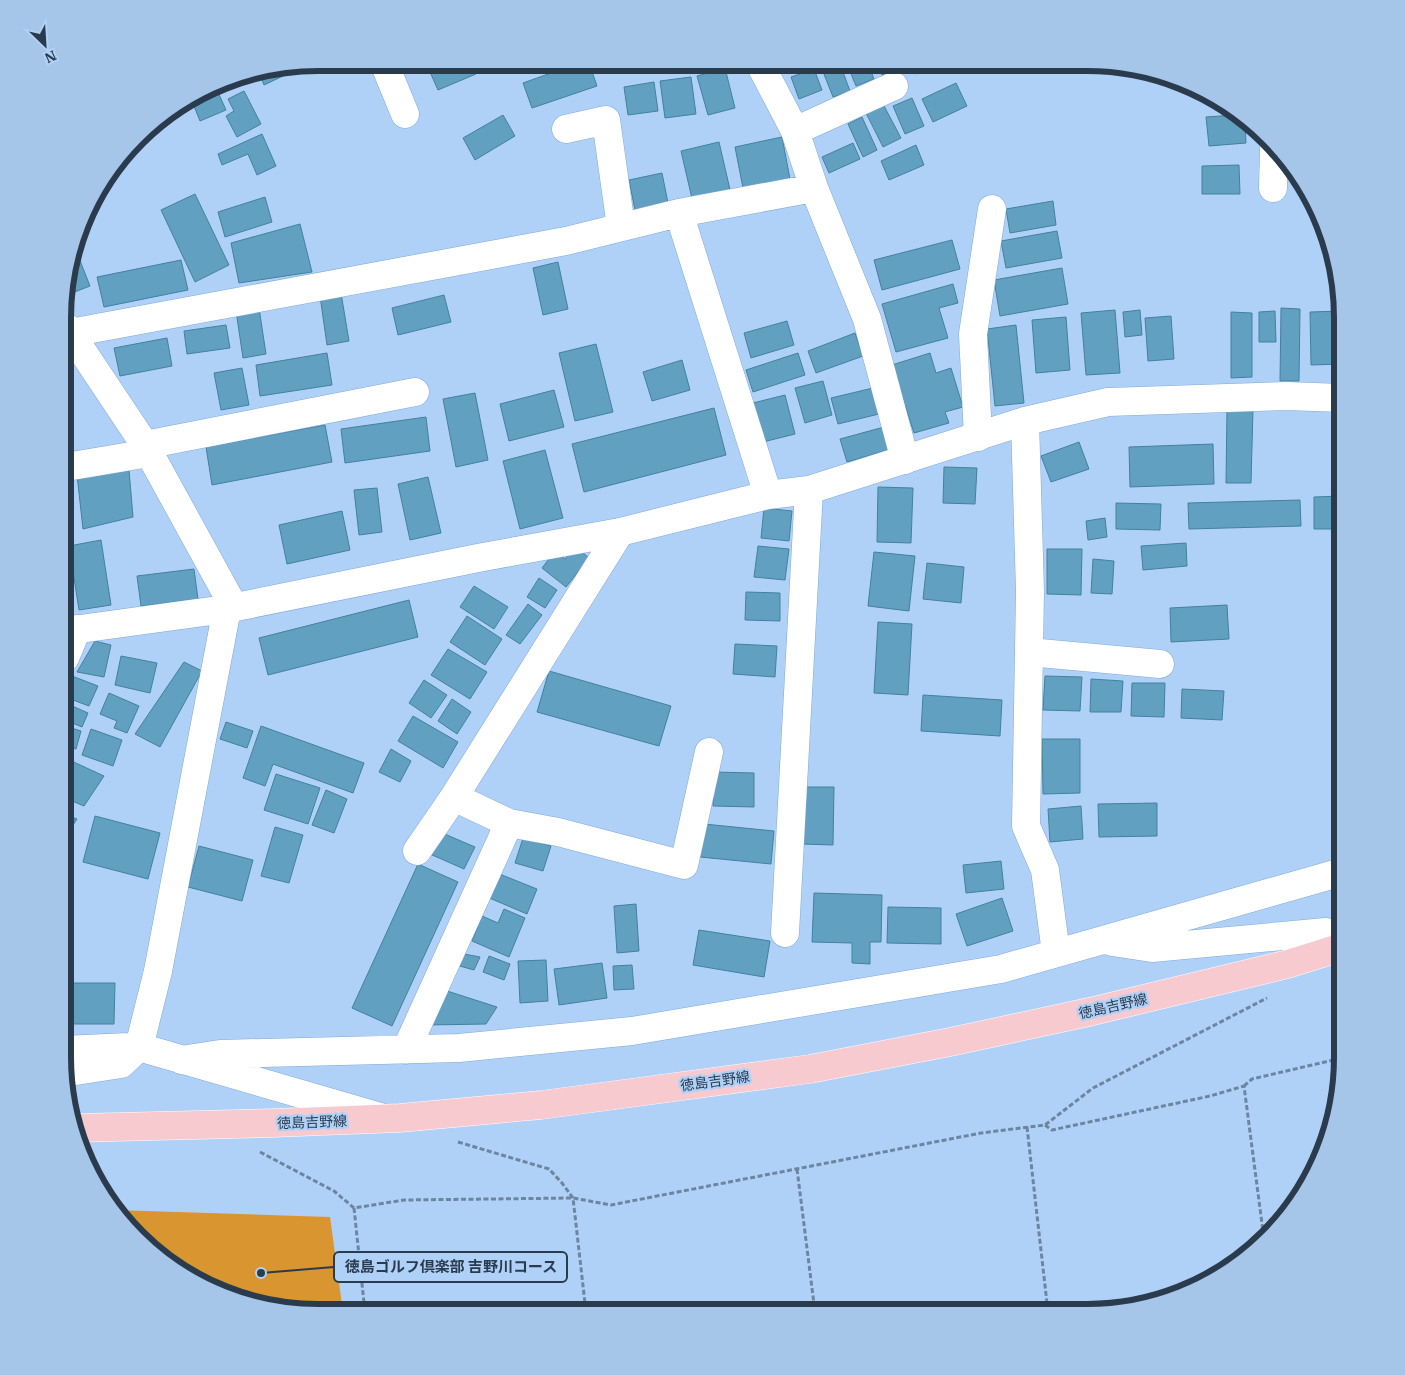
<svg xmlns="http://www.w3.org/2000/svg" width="1405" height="1375" font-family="'IBM Plex Serif','Noto Sans JP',serif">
<rect width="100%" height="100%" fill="#b0d1f7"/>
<!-- green -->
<path fill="#d99530" d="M114,1210l216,7 13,95h-42l-96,-26 -43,-26z"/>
<!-- building -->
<path fill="#61a0c0" stroke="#4281a0" d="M426,63h45l5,11 -38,16z
M579,63h10l8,23 -65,22 -9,-25z
M820,64h20l10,27 -17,6z
M847,64h21l6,15 -18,7z
M878,64h19l1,4 -16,7z
M912,64h25l-21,10z
M301,65l1,2 -38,18 -5,-13z
M725,68l10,40 -27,7 -11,-39z
M814,69l8,21 -23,9 -8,-22z
M691,77l5,37 -31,4 -5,-37z
M654,82l4,29 -30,4 -4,-28z
M956,83l11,23 -34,16 -11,-23z
M217,90l9,20 -26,11 -8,-20z
M244,91l17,33 -24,13 -11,-21 8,-5 -6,-12z
M912,98l12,28 -19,8 -12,-28z
M883,104l18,34 -18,9 -17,-34z
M503,115l12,21 -40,24 -12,-22z
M1235,115l10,8 1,20 -37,3 -3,-29z
M862,117l15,33 -14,7 -15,-33z
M262,134l14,32 -19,9 -9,-21 -26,11 -4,-11z
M782,137l8,42 -47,9 -8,-41z
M719,142l12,52 -38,9 -12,-52z
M853,143l7,16 -31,14 -7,-16z
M916,145l8,20 -35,15 -8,-19z
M1239,165l1,29h-38v-28z
M662,173l7,35 -33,7 -7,-35z
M195,194l34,71 -34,17 -34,-72z
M265,197l7,25 -47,15 -7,-25z
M1053,201l3,24 -46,8 -4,-24z
M300,224l12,48 -73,11 -8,-40z
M1057,231l5,27 -56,10 -5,-27z
M952,240l8,29 -78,21 -8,-30z
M75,248l15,38 -23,9v-27z
M181,260l7,30 -84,17 -7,-30z
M558,262l10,47 -25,6 -10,-47z
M1062,268l6,36 -68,12 -6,-36z
M953,284l5,19 -19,5 9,30 -52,14 -14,-48z
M341,293l8,48 -22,4 -7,-49z
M444,295l7,27 -53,13 -6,-27z
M259,308l7,46 -23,4 -7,-47z
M1281,308l19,1 -1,72h-19z
M1115,310l5,63 -34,2 -5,-62z
M1140,310l2,25 -17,2 -2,-25z
M1275,311l1,31h-17v-30z
M1342,311v53l-31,1 -1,-53z
M1231,312l21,1v64l-21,1z
M1171,316l3,43 -26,2 -3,-43z
M1066,317l4,53 -34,3 -4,-53z
M787,321l7,24 -43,13 -7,-25z
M226,325l4,23 -43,6 -3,-23z
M1016,325l8,78 -29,3 -8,-77z
M855,333l8,23 -47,17 -8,-22z
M167,338l5,28 -52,10 -6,-28z
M596,344l17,68 -38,9 -16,-68z
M327,353l5,32 -72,11 -4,-31z
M798,353l7,22 -52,17 -7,-22z
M930,353l6,20 15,-5 12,39 -18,5 4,11 -35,10 -22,-68z
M682,360l8,30 -38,11 -9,-29z
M242,368l7,37 -28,5 -7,-37z
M823,381l9,34 -27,8 -10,-35z
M873,388l6,26 -41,10 -7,-26z
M554,390l10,37 -55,14 -9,-37z
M475,393l13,67 -32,7 -13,-68z
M785,395l10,39 -32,8 -10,-39z
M714,408l12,47 -142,37 -12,-48z
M1227,408h26l-2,75h-25z
M426,417l4,34 -85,12 -4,-34z
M325,425l7,37 -120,23 -6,-38z
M884,427l7,22 -44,13 -7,-23z
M1079,442l10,27 -38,13 -10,-26z
M1213,444l1,40 -84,3 -1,-40z
M545,450l18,68 -43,11 -17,-68z
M944,467l33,1 -2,36 -32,-1z
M129,470l4,47 -50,12 -6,-54z
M428,477l13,56 -31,7 -12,-56z
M878,487l35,1 -2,55 -34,-1z
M377,488l5,44 -23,3 -5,-45z
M1342,496v33h-28v-32z
M1300,500l1,26 -112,3 -1,-26z
M1116,503l45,1 -1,26 -44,-1z
M764,508l28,3 -3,30 -28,-3z
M342,511l8,39 -63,14 -8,-39z
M1105,518l2,19 -19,3 -2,-19z
M101,540l10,65 -32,5 -10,-64z
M1186,543l1,23 -44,4 -2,-24z
M575,546l14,12 -23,29 -24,-19 13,-17 10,8z
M758,546l31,3 -4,31 -31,-3z
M1047,549h35l-1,46 -34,-1z
M874,552l41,4 -6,55 -41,-5z
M1093,559l21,2 -2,33 -21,-1z
M927,563l37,4 -3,36 -38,-4z
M194,569l4,30 -57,7 -4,-30z
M539,578l18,12 -12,18 -18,-11z
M474,586l34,21 -14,22 -34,-22z
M746,592l34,1v28l-35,-1z
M409,600l9,37 -150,38 -9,-37z
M528,604l14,11 -22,29 -14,-9z
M1227,605l2,34 -58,3 -1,-34z
M467,616l35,23 -17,26 -35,-23z
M878,622l34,2 -4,71 -34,-2z
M95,641l16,4 -7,32 -27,-5z
M735,644l42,2 -2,31 -42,-3z
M448,649l39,23 -17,27 -39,-24z
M121,656l36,7 -7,30 -35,-8z
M184,662l18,9 -42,76 -25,-13z
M549,671l122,35 -12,40 -122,-34z
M72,676l26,10 -9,20 -24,-9z
M1045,676l37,1 -2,34 -37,-1z
M1091,679l32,2 -2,31h-31z
M424,680l23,15 -16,23 -22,-15z
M1132,683h33l-1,34 -33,-1z
M1182,689l42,2 -2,29 -41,-2z
M109,693l30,13 -12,27 -13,-5 3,-7 -17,-7z
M923,695l79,5 -2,36 -79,-5z
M452,699l19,13 -14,22 -19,-13z
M70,705l18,8 -6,14 -17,-7z
M413,716l45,26 -15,26 -45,-27z
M226,722l27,9 -6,17 -27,-9z
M65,726l16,5 -5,18 -11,-3z
M261,726l103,37 -11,30 -80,-29 -8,22 -22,-8z
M91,729l31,11 -9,26 -31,-11z
M1042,739h38v54l-37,1z
M391,749l20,12 -11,21 -21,-10z
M65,758l39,18 -20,30 -19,-8z
M714,772l40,1v34l-41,-1z
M276,774l44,14 -12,36 -44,-14z
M803,787h31l-1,58 -31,-1z
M326,790l21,9 -13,34 -22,-8z
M1157,803v33l-58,1 -1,-33z
M1081,806l2,33 -33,3 -2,-33z
M64,814l13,5 -13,20z
M95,816l65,17 -12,46 -65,-17z
M704,824l70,7 -3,33 -71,-7z
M275,827l28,8 -14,48 -28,-7z
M440,832l35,15 -11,22 -34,-15z
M523,838l28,8 -8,25 -28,-8z
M199,846l54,14 -11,41 -54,-14z
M1001,861l3,28 -38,4 -3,-28z
M418,864l40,18 -66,144 -40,-18z
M497,873l40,16 -10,25 -40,-17z
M814,893l68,2 -1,47h-11v22l-18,-1v-20l-40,-1z
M1002,898l11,33 -46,15 -11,-32z
M636,904l3,47 -22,2 -3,-47z
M888,907l53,1v36l-54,-1z
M504,909l21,9 -16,39 -37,-16 10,-25 16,7z
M699,930l71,11 -6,36 -71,-12z
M464,954l16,3 -6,13 -18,-5z
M489,956l21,8 -6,16 -21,-8z
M546,960l2,41 -28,2 -2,-42z
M602,963l5,35 -48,7 -5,-36z
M632,965l2,24 -20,1 -1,-24z
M64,983h51l-1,41h-51z
M444,990l53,17 -11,17 -57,1z"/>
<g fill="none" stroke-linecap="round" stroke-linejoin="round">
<!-- minor casing -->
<g stroke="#80a9d7" stroke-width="29">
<path id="minor" d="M384,63l21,51
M760,64l35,67 19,57 53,131 38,141
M566,129l40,-9 15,107
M795,131l99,-45
M1273,188l1,-39
M679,213l89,282
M67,328l78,117 84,153 -71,373 -19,76 241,70
M70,333l496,-92 113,-28 135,-25
M1025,421l83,-19 178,-6 56,2
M978,437l-5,-103 19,-125
M145,445l270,-53
M66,467l83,-14
M65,631l161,-22 252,-51 142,-26 148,-37 41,-5 216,-69 5,170 -4,235 19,44 11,83
M1029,652l131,12
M65,658l12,-29
M509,823l49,9 126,33 25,-113
M417,851l37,-54
M785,933l24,-443
M1112,942l40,6 174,-16 16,6
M63,1050l66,-3
M406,1050l103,-227 -55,-26 166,-265
M181,1060l39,-6 239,-6 173,-17 369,-62 341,-97
M63,1073l58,-9 18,-17"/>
</g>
<!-- major casing -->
<g stroke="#fff" stroke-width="29">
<path id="major" d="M76,1128l197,-5 127,-5 141,-13 269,-36 140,-27 139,-30 199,-48 54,-17"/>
</g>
<!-- path -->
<path stroke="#6c85a1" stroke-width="3" stroke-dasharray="5 2.5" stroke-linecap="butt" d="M1244,1086l8,-7 90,-21
M1045,1125l7,5 158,-34 34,-10 20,153
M1027,1127l21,185
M458,1142l91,27 13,14 11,15 13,114
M260,1152l74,39 20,17 50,-8 169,-2 38,7 370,-72 64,-8 48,-37 174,-90
M797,1169l18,143
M354,1208l11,104"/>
<!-- minor -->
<use href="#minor" stroke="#fff" stroke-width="28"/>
<!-- major -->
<use href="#major" stroke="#f7cacf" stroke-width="28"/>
</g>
<g text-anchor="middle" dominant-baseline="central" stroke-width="4.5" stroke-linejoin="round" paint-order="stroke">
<!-- street labels -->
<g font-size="14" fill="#2a3b4e" stroke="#b0d1f7">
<text transform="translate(1113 1006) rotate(-13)">徳島吉野線</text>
<text transform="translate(715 1081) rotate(-8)">徳島吉野線</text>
<text transform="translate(312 1122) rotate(-2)">徳島吉野線</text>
</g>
</g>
<!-- crop -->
<path d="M0 0H1405V1375H0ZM318 71H1087A247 247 0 0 1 1334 318V1057A247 247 0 0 1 1087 1304H318A247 247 0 0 1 71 1057V318A247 247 0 0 1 318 71Z" fill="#a5c5e9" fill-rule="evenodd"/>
<path fill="none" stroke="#2a3b4e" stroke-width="6" d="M318 71H1087A247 247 0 0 1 1334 318V1057A247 247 0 0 1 1087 1304H318A247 247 0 0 1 71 1057V318A247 247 0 0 1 318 71Z"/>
<!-- callouts -->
<path fill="none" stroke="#2a3b4e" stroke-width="2" d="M261 1273L334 1267"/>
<circle fill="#2a3b4e" stroke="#b0d1f7" stroke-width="2" cx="261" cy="1273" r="5"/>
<rect fill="#b0d1f7" stroke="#2a3b4e" stroke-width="2" x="334" y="1252" width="233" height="30" rx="5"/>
<g font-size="15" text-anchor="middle" font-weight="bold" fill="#2a3b4e">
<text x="451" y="1272">徳島ゴルフ倶楽部 吉野川コース</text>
</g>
<!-- north arrow -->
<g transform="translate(45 45) rotate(155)" stroke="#b0d1f7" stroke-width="4" paint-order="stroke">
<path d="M0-4L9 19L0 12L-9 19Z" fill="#2a3b4e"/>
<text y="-8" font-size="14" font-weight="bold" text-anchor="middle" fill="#2a3b4e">N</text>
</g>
</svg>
